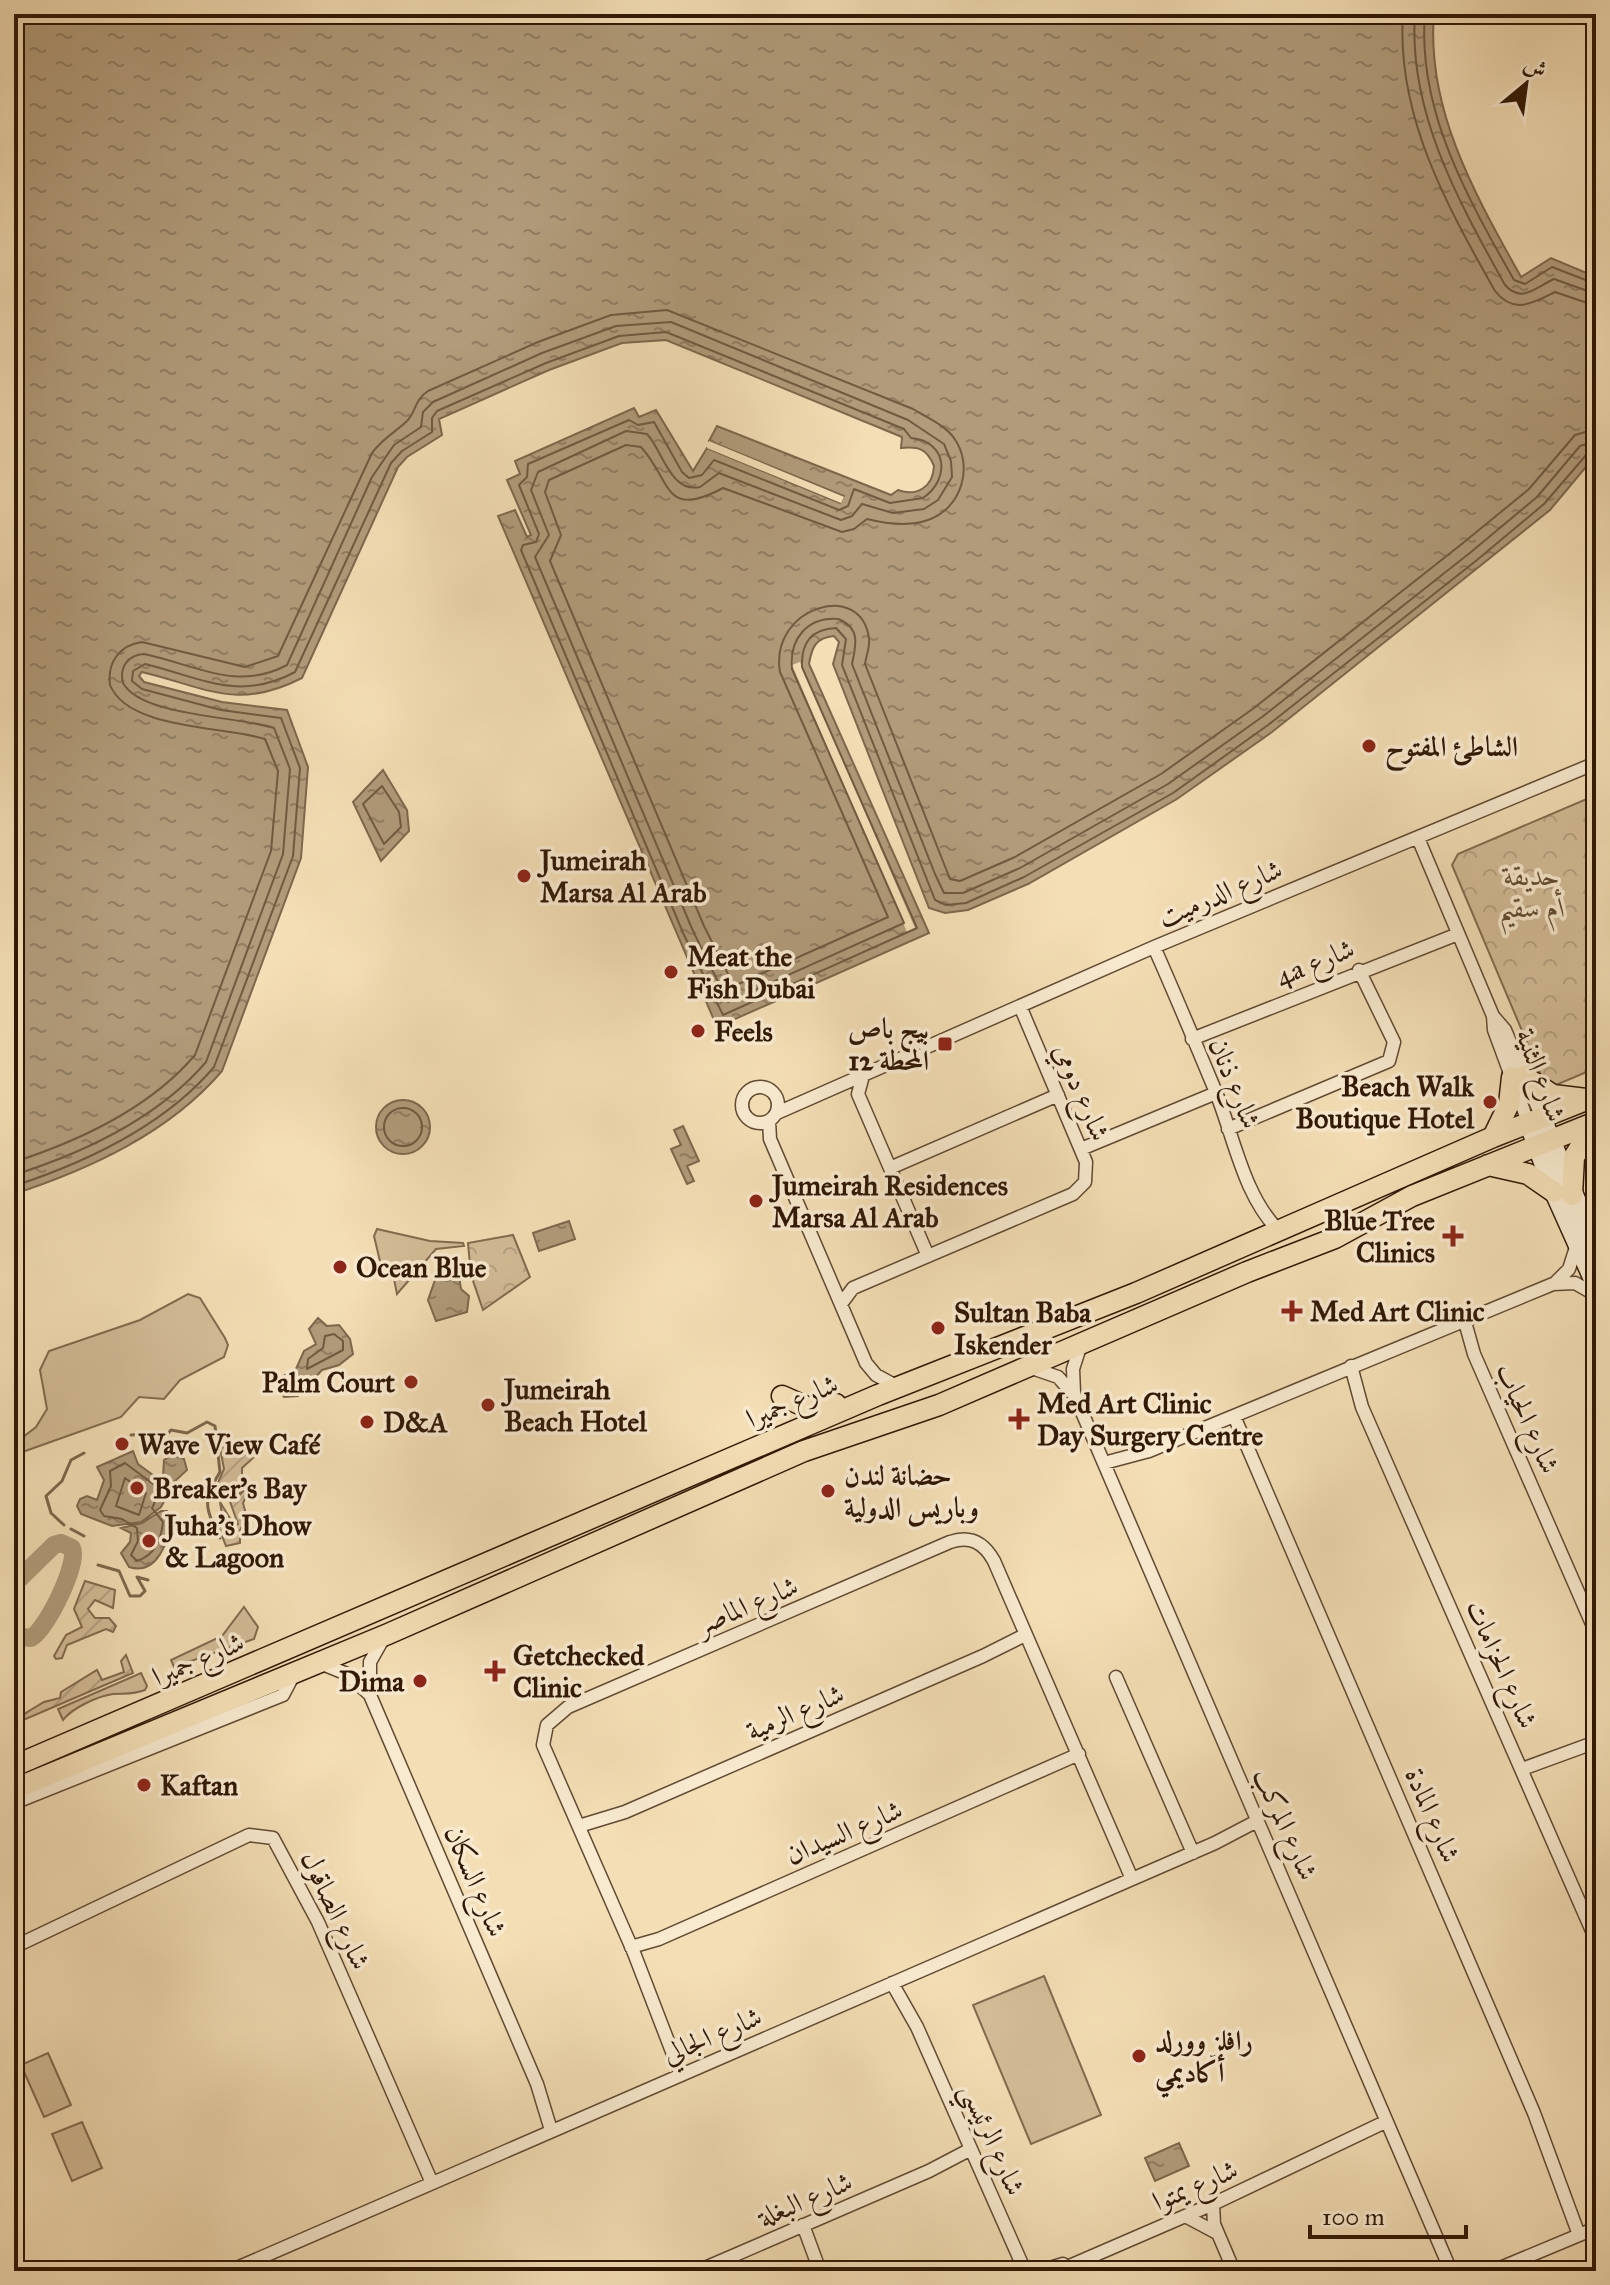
<svg xmlns="http://www.w3.org/2000/svg" width="1610" height="2285" font-family="'IM FELL Great Primer',Amiri,serif">
<defs>
<pattern id="park-crowns" width="20" height="18" patternUnits="userSpaceOnUse" patternTransform="scale(2)"><rect width="20" height="18" fill="#d3bc97"/><path d="M2 6a3 3 0 1 1 6 0M12 15a3 3 0 1 1 6 0" fill="none" stroke="#b5a181"/></pattern>
<pattern id="garden-furrows" width="10" height="10" patternUnits="userSpaceOnUse" patternTransform="scale(2)"><rect width="10" height="10" fill="#d3bc97"/><path d="M-1 1l2-2M0 10L10 0M9 11l2-2" fill="none" stroke="#b5a181"/></pattern>
<pattern id="water-ripples" width="26" height="14" patternUnits="userSpaceOnUse" patternTransform="scale(2)"><rect width="26" height="14" fill="#b19b7a"/><path d="M2 4q2-2 4 0t4 0M15 11q2-2 4 0t4 0" fill="none" stroke="#907d62"/></pattern>
</defs>
<rect width="100%" height="100%" fill="#f4deb5"/>
<filter id="stains"><feTurbulence type="fractalNoise" baseFrequency=".0025" numOctaves="4"/><feColorMatrix values="0 0 0 0 .2 0 0 0 0 .09 0 0 0 0 .02 0 0 0 .5 -.17"/></filter>
<radialGradient id="worn" r=".72"><stop offset=".6" stop-color="#630" stop-opacity="0"/><stop offset="1" stop-color="#630" stop-opacity=".3"/></radialGradient>
<!-- grass -->
<path fill="#d3bc97" stroke="#826a4e" stroke-width="2" d="M377,1229l53,12 33,2 1,3 -28,3 -39,45 -3,-15 -11,-5 -9,-38z
M188,1294l12,4 25,40 3,7 -4,12 -44,23 -16,19 -25,-2 -18,20 -107,38v-11l22,-17 11,-18 -7,-39 9,-19 91,-31z
M244,1607l14,20 -4,12 -80,28 -3,-7 51,-24z
M141,1673l6,13 -2,4c-13,5 -19,3 -32,4 -15,2 -41,14 -50,26l-5,-11z
M1044,1976l57,139 -70,29 -58,-139z
M48,2053l23,52 -27,12 -23,-52z
M82,2122l20,46 -30,13 -20,-47z"/>
<!-- park -->
<path fill="url(#park-crowns)" stroke="#826a4e" stroke-width="2" d="M1596,795v273l-40,17 -14,-7 -90,-213 6,-11z
M513,1235l17,42 -47,33 -12,-35 -3,-32z"/>
<!-- garden -->
<path fill="url(#garden-furrows)" stroke="#826a4e" stroke-width="2" d="M231,1446l22,12 -11,10v21l-5,9 7,-8 4,2 -5,11 4,15 -7,12v13l-14,3 -7,-18 4,-7 -3,-19 14,23 4,-1 -10,-28h-11l-3,-4 10,-23 -4,-21z
M85,1581l30,9 -2,18 -18,-8 -7,9 7,9h14l7,8 -3,6 -7,-3 -39,16 -5,13 -6,1 -2,-3 12,-21 16,-8 -8,-18z
M126,1655l7,18 -119,51v-4l30,-18 16,-4 1,-6 36,-22 5,10 22,-8 -3,-11z"/>
<!-- water -->
<path fill="url(#water-ripples)" stroke="#7d674c" stroke-width="2" d="M14,14h1420c-8,96 42,182 87,263l30,-19 45,19v178l-46,55 -278,222 -95,67 -149,85 -60,26 -23,3 -16,-5 -96,-244 6,-22 -5,-6c-18,2 -22,10 -25,28l120,269 -212,94 -219,-511 17,-6 12,27 4,-2 -24,-55 13,-6 -5,-13 119,-53 5,9 17,-7 37,61 14,-23 133,55 4,-7 -135,-55 8,-15 174,69 7,-5c19,7 35,-3 36,-24 -7,-17 -15,-20 -33,-18l1,-11 -236,-97 -44,3 -73,27 -110,49 3,16 -35,22 -9,10 -96,211c-65,33 -94,10 -160,-6l-3,4 5,6 78,20 65,8 21,57 -7,91 -79,213c-53,62 -132,98 -208,123z
M383,770l24,40 2,21 -28,30 -28,-59z
M376 1127a27 27 0 1 1 54 0a27 27 0 1 1-54 0Z
M683,1126l16,35 -12,5 7,15 -7,3 -16,-35 10,-4 -7,-15z
M569,1221l6,18 -36,12 -6,-18z
M449,1271l10,5 2,13 8,7 -2,16 -31,9 -8,-21 7,-20z
M318,1318l9,8 12,-1 11,14 3,15 -14,11 -17,5 -24,26 -14,1 -7,-10 1,-8 18,-10 8,-18 12,-7 -7,-15z
M133,1451l5,13 19,14 6,-2 1,-16 8,-5 12,4 3,11 -12,11 -14,26 -20,15 -29,4 -31,-12 -4,-8 3,-7 7,-3 10,4 7,-20 -7,-13z
M161,1511h6l4,8c-2,22 -14,57 -42,48l-8,-14 9,-11 1,-9 -10,-5 21,-5z
M1179,2143l10,23 -34,15 -10,-23z"/>
<!-- pier -->
<path fill="#f4deb5" d="M709,441l135,56 -3,6 -134,-55z
M800,662l115,266 -8,4 -115,-267z"/>
<g fill="none" stroke-linecap="round" stroke-linejoin="round">
<!-- shore -->
<path stroke="#705a40" stroke-width="2" d="M1403,14c-7,101 44,192 92,277 19,24 38,12 60,1l41,14
M1415,14c-7,98 44,188 90,271 17,19 31,2 49,-6l42,15
M1425,14c-8,96 43,185 89,266l11,4 27,-17 44,17
M382,786l17,26 2,15 -17,17 -21,-40z
M384 1127a19 19 0 1 1 38 0a19 19 0 1 1-38 0Z
M14,1162c65,-21 136,-54 181,-107l76,-204 7,-80 -13,-32c-39,-13 -137,-9 -155,-54 -3,-23 10,-40 32,-43l103,25 33,-11 94,-203c10,-14 22,-20 34,-31 10,-9 8,-22 22,-31l110,-49 73,-27 56,-5 246,99c13,8 32,16 41,29 20,28 8,70 -26,82 -20,7 -41,4 -61,-1l-13,10 -12,3 -119,-44c-60,32 -51,-7 -82,-41l-15,-2 -77,35 -4,12 16,43 -11,26 154,365 30,60 154,-69 -108,-245c-11,-65 82,-93 89,-33 1,9 -3,17 -4,25l85,215 10,2 55,-24 146,-83 93,-66 209,-165 66,-54 46,-54 21,-6
M14,1175c69,-22 144,-57 192,-113l77,-208 7,-85 -16,-41c-35,-12 -132,-11 -151,-45 -4,-16 5,-28 21,-29 53,11 92,38 143,11l85,-188 22,-32 27,-18 2,-15 10,-10 109,-49 74,-27 55,-4 237,98 36,24 7,17 1,16 -14,23 -14,9 -31,4 -31,-9 -10,12 -11,4 -122,-47 -19,14c-30,6 -37,-36 -53,-53l-21,-3 -88,41 -7,18 18,45 -14,22 158,374 35,71 176,-79 -112,-254c-3,-30 15,-52 46,-50 23,9 18,26 14,45l83,210 9,19h19l57,-25 148,-84 94,-67 209,-165 66,-55 43,-51 16,-5
M14,1186c73,-24 150,-60 200,-119l79,-211 7,-88 -19,-50 -60,-8 -79,-21 -10,-8 1,-10 12,-7c57,14 94,38 150,8l96,-209 11,-12 30,-19v-14l5,-7 109,-48 73,-27 47,-4 238,97 7,9c36,3 40,41 12,60l-33,5 -36,-14 -6,17 -9,4 -125,-50 -12,15 -13,3 -7,-6 -28,-50 -16,3 -9,-5 -101,44 -1,13 -8,8 20,49 -3,8 -13,3 -2,5 163,385 39,80 194,-87 -115,-261c-1,-24 9,-38 34,-39l10,11 -4,26 93,235 11,5 20,-2 58,-26 149,-84 95,-68 209,-165 67,-56 43,-50 9,-3
M334,1334l9,7v9l-36,19 1,-10 15,-11 2,-12z
M125,1463l36,27 -9,18 11,14c-2,18 -8,33 -26,39l-6,-6 7,-14 -1,-13 -15,-9 -18,-3 -4,-6 11,-24 -1,-15z
M125,1478l21,15 -7,22 -23,-9z"/>
<!-- stream -->
<path stroke="#7d674c" stroke-width="3" d="M131,1435l13,-1 16,8 11,-12 16,3 20,-11 8,4 5,46c-18,30 -15,35 0,66
M64,1525l-13,-12 -5,-17 16,-15 9,-21 13,-7
M71,1529l13,7
M98,1565l21,6 11,25h10l5,-5 -8,-14 11,3"/>
<!-- river -->
<path stroke="#b19b7a" stroke-width="18" d="M14,1584l40,-39 7,-2 11,5c7,15 -25,81 -41,90l-17,-2"/>
<!-- minor casing -->
<g stroke="#614a32" stroke-width="15">
<path id="minor" d="M1418,838l75,178 12,14 37,88
M1154,947c21,47 41,95 61,143 19,46 28,105 64,141
M1493,1016l1,14 34,92
M1192,1039l266,-105
M864,1072l-6,22 70,162
M742 1105a18 18 0 1 1 36 0a18 18 0 1 1-36 0Z
M777,1113l377,-166 442,-184
M769,1121l1,18 96,224 10,12 22,12
M1228,1129l161,-68 5,-19 -35,-72
M1081,1149l135,-56
M890,1168l168,-73
M1556,1282l13,-13 8,-25
M841,1304l12,-16 220,-94 12,-12 1,-20 -66,-156
M1465,1322l9,32 122,279
M1351,1366l11,41 234,533
M1029,1367l29,10 17,19 376,875
M1074,1393l-1,-24 8,-25
M1234,1416l300,697 45,122
M1104,1463l45,-12 404,-167 22,-1 21,12
M383,1639l-13,23v33l167,389 14,46
M320,1663l27,11 21,19
M1116,1677l77,176
M1522,1769l74,-27
M14,1803l269,-108 12,-23
M579,1826l46,-14 358,-156 42,-21
M14,1947l235,-112 24,3 45,84 114,261
M631,1947l28,-8 420,-185
M892,1983l25,44 108,244
M681,2075l-47,-122 -91,-208 4,-20 21,-18 382,-165c21,-7 34,1 44,19l138,318
M1213,2204l1,20 20,47
M1185,2216l32,17
M803,2225l17,46
M230,2271l985,-428 42,-22
M698,2271l231,-100 42,-22
M1040,2271l23,-7
M1058,2271l155,-67 172,-82
M1493,2271l103,-43"/>
</g>
<!-- secondary casing -->
<g stroke="#301806" stroke-width="21">
<path id="secondary" d="M1542,1118l54,129
M1528,1122l26,70 42,94"/>
</g>
<!-- primary casing -->
<g stroke="#301806" stroke-width="23">
<path id="primary" d="M1524,1076l29,19 33,4
M1493,1137l16,-33 3,-27
M1488,1165l40,9 26,18
M1572,1195l2,-38 21,-34
M782,1396l29,13 25,-5
M14,1766l864,-371 258,-102 357,-156 103,-41
M14,1789l374,-155 416,-183 135,-46 308,-133 88,-34 77,-42 184,-74"/>
</g>
<!-- minor -->
<use href="#minor" stroke="#f8eacf" stroke-width="12"/>
<!-- secondary -->
<use href="#secondary" stroke="#f8eacf" stroke-width="18"/>
<!-- primary -->
<use href="#primary" stroke="#f4deb5" stroke-width="20"/>
</g>
<!-- markers -->
<g fill="#8f2418" stroke="#f8eacf" stroke-width="3">
<circle cx="1369" cy="746" r="8"/>
<circle cx="524" cy="876" r="8"/>
<circle cx="671" cy="972" r="8"/>
<circle cx="698" cy="1031" r="8"/>
<rect x="937" y="1036" width="16" height="16" rx="4"/>
<circle cx="1490" cy="1102" r="8"/>
<circle cx="756" cy="1201" r="8"/>
<path d="M1449 1224h8v8h8v8h-8v8h-8v-8h-8v-8h8z"/>
<circle cx="340" cy="1267" r="8"/>
<path d="M1288 1299h8v8h8v8h-8v8h-8v-8h-8v-8h8z"/>
<circle cx="938" cy="1328" r="8"/>
<circle cx="411" cy="1382" r="8"/>
<circle cx="488" cy="1405" r="8"/>
<path d="M1015 1407h8v8h8v8h-8v8h-8v-8h-8v-8h8z"/>
<circle cx="367" cy="1422" r="8"/>
<circle cx="122" cy="1444" r="8"/>
<circle cx="137" cy="1488" r="8"/>
<circle cx="828" cy="1491" r="8"/>
<circle cx="149" cy="1541" r="8"/>
<path d="M491 1659h8v8h8v8h-8v8h-8v-8h-8v-8h8z"/>
<circle cx="420" cy="1681" r="8"/>
<circle cx="144" cy="1785" r="8"/>
<circle cx="1139" cy="2056" r="8"/>
</g>
<g text-anchor="middle" dominant-baseline="central" stroke-width="7" stroke-linejoin="round" paint-order="stroke">
<!-- poi labels -->
<g font-size="28" font-weight="bold" fill="#301806" stroke="#f8eacf" text-anchor="start">
<text x="1385" y="746">الشاطئ المفتوح</text>
<text x="540" y="860">Jumeirah<tspan x="540" dy="32">Marsa Al Arab</tspan></text>
<text x="687" y="956">Meat the<tspan x="687" dy="32">Fish Dubai</tspan></text>
<text x="929" y="1028" text-anchor="end">بيج باص<tspan x="929" dy="32">المحطة 12</tspan></text>
<text x="714" y="1031">Feels</text>
<text x="1474" y="1086" text-anchor="end">Beach Walk<tspan x="1474" dy="32">Boutique Hotel</tspan></text>
<text x="772" y="1185">Jumeirah Residences<tspan x="772" dy="32">Marsa Al Arab</tspan></text>
<text x="1435" y="1220" text-anchor="end">Blue Tree<tspan x="1435" dy="32">Clinics</tspan></text>
<text x="356" y="1267">Ocean Blue</text>
<text x="1310" y="1311">Med Art Clinic</text>
<text x="954" y="1312">Sultan Baba<tspan x="954" dy="32">Iskender</tspan></text>
<text x="395" y="1382" text-anchor="end">Palm Court</text>
<text x="504" y="1389">Jumeirah<tspan x="504" dy="32">Beach Hotel</tspan></text>
<text x="1037" y="1403">Med Art Clinic<tspan x="1037" dy="32">Day Surgery Centre</tspan></text>
<text x="383" y="1422">D&amp;A</text>
<text x="138" y="1444">Wave View Café</text>
<text x="844" y="1475">حضانة لندن<tspan x="844" dy="32">وباريس الدولية</tspan></text>
<text x="153" y="1488">Breaker's Bay</text>
<text x="165" y="1525">Juha’s Dhow<tspan x="165" dy="32">&amp; Lagoon</tspan></text>
<text x="513" y="1655">Getchecked<tspan x="513" dy="32">Clinic</tspan></text>
<text x="404" y="1681" text-anchor="end">Dima</text>
<text x="160" y="1785">Kaftan</text>
<text x="1155" y="2040">رافلز وورلد<tspan x="1155" dy="32">أكاديمي</tspan></text>
</g>
<!-- park labels -->
<g font-size="28" font-style="italic" fill="#614932" stroke="#f8eacf">
<text x="1532" y="875">حديقة<tspan x="1532" dy="32">أم سقيم</tspan></text>
</g>
<!-- street labels -->
<g font-size="28" fill="#301806" stroke="#f8eacf">
<text transform="translate(1220 893) rotate(-23)">شارع الدرميت</text>
<text transform="translate(1315 962) rotate(-22)">4a شارع</text>
<text transform="translate(1541 1075) rotate(70)">شارع الثنية</text>
<text transform="translate(1235 1083) rotate(68)">شارع ذنان</text>
<text transform="translate(1082 1092) rotate(67)">شارع دومي</text>
<text transform="translate(792 1401) rotate(-23)">شارع جميرا</text>
<text transform="translate(1528 1418) rotate(66)">شارع الحياب</text>
<text transform="translate(747 1605) rotate(-23)">شارع الماصر</text>
<text transform="translate(198 1659) rotate(-23)">شارع جميرا</text>
<text transform="translate(1502 1664) rotate(66)">شارع الحزامات</text>
<text transform="translate(795 1712) rotate(-23)">شارع الرمية</text>
<text transform="translate(1433 1815) rotate(67)">شارع المادة</text>
<text transform="translate(1286 1824) rotate(66)">شارع المركب</text>
<text transform="translate(844 1832) rotate(-23)">شارع السيدان</text>
<text transform="translate(476 1881) rotate(67)">شارع السكان</text>
<text transform="translate(336 1910) rotate(65)">شارع الصاقول</text>
<text transform="translate(712 2035) rotate(-23)">شارع الجالي</text>
<text transform="translate(993 2139) rotate(66)">شارع الرئيسي</text>
<text transform="translate(1195 2185) rotate(-23)">شارع يمتوا</text>
<text transform="translate(805 2199) rotate(-23)">شارع البغلة</text>
</g>
</g>
<!-- margin -->
<rect width="1610" height="2285" fill="none" stroke="#f4deb5" stroke-width="48"/>
<rect x="16" y="16" width="1578" height="2253" fill="none" stroke="#301806" stroke-width="4"/>
<rect x="24" y="24" width="1562" height="2237" fill="none" stroke="#301806" stroke-width="2"/>
<!-- north arrow -->
<g transform="translate(1526 84) rotate(29)" stroke="#f8eacf" stroke-width="6" paint-order="stroke">
<path d="M0-6L14 30L0 20L-14 30Z" fill="#301806"/>
<text y="-12" font-size="22" font-weight="bold" text-anchor="middle" fill="#301806">ش</text>
</g>
<!-- scale -->
<path d="M1310 2225v12h156v-12" fill="none" stroke="#301806" stroke-width="4"/>
<text x="1322" y="2225" font-size="24" fill="#301806" stroke="#f8eacf" stroke-width="6" paint-order="stroke">100 m</text>
<rect width="100%" height="100%" filter="url(#stains)"/>
<rect width="100%" height="100%" fill="url(#worn)"/>
</svg>
